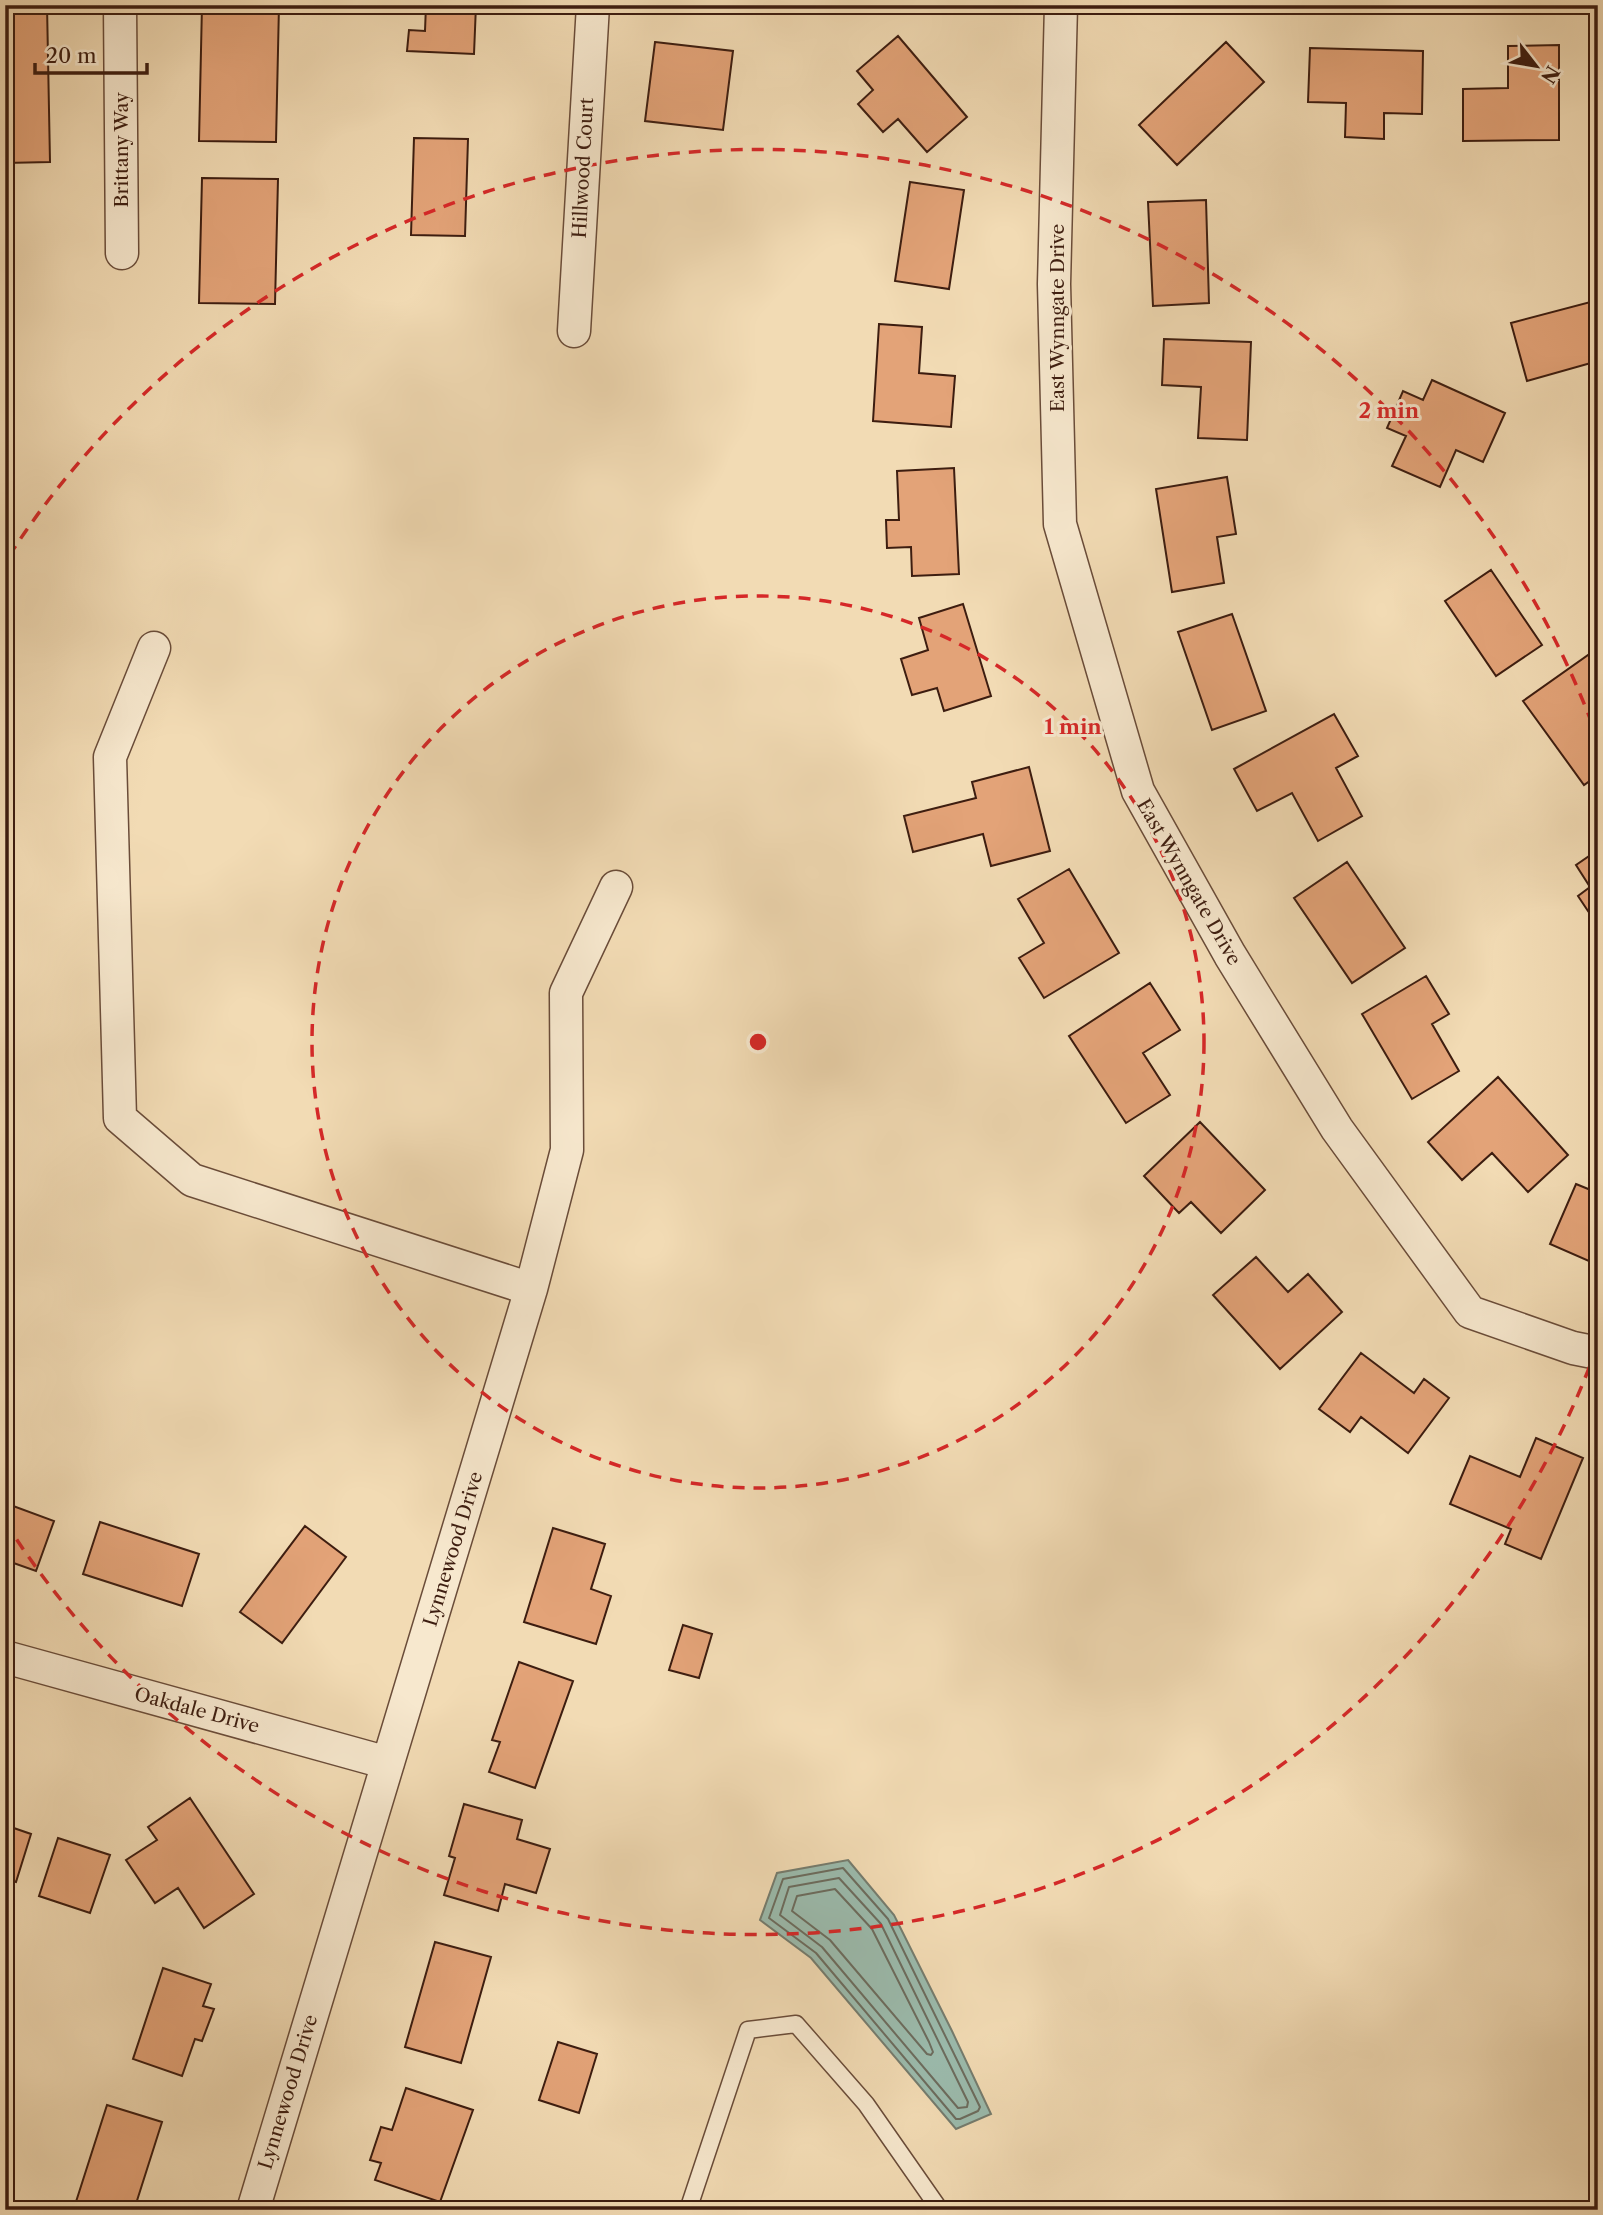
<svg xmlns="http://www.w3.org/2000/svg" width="1603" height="2215" font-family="'Libre Caslon Text',serif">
<rect width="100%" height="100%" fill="#f2dbb4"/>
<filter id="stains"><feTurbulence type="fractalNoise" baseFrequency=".00286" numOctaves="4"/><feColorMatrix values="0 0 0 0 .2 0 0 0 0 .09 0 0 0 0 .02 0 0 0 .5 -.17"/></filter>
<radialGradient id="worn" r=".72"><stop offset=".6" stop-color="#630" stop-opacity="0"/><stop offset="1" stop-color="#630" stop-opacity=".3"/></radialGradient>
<!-- water -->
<path fill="#9bbbad" stroke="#757c6e" stroke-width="2" d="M848,1860l46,55 58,116 39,83 -35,15 -145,-171 -51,-38 17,-47z"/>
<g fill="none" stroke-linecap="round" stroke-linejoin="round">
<!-- shore -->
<path stroke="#6c6c5e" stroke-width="2" d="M843,1868l45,51 92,188 -2,4 -18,8h-4l-140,-166 -47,-35 14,-39z
M839,1878l42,46 87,178 -1,5 -9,1 -136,-161 -42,-32 9,-28z
M835,1889l37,40 57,113 4,10 -2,3 -4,-1 -97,-114 -38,-29 5,-15z"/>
</g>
<!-- building -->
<path fill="#e3a378" stroke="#3d1d10" stroke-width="2" d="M5,5h42l3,157 -45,1z
M202,5h77l-3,137 -77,-1z
M426,5h50l-2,49 -67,-3 2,-21 16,1z
M898,36l69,81 -40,35 -29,-33 -15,13 -25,-28 15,-14 -16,-19z
M655,42l78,9 -10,79 -78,-9z
M1226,42l38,40 -87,83 -38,-40z
M1559,45v95l-96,1v-52l45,-1v-42z
M1310,48l113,3 -1,63 -38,-1v26l-39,-2 1,-34 -38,-1z
M414,138l54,1 -3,97 -54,-1z
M202,178l76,1 -3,125 -76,-1z
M910,182l54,8 -15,99 -54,-8z
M1206,200l3,103 -56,3 -5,-104z
M1598,300v61l-71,20 -16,-58z
M879,324l43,3 -3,46 36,3 -4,51 -78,-6z
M1164,339l87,3 -4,98 -49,-2 3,-51 -39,-2z
M1432,380l73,33 -22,49 -27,-12 -16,37 -48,-21 14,-30 -19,-8 16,-37 20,9z
M954,468l5,106 -47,2 -1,-29 -24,1 -1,-28h13l-2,-49z
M1227,477l9,57 -19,3 7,46 -52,9 -16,-103z
M1491,570l51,75 -46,31 -51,-75z
M963,604l28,92 -47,15 -7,-23 -25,7 -11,-36 27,-9 -9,-32z
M1232,614l34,97 -54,19 -34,-98z
M1598,648v64l-5,3 5,8v52l-14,10 -61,-84z
M1334,714l24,42 -22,12 26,48 -44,25 -26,-48 -35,18 -23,-42z
M1029,767l21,84 -59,15 -8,-32 -70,18 -9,-36 72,-18 -4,-16z
M1598,850v76l-20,-30 12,-9 -14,-22z
M1347,862l58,86 -53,35 -58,-85z
M1069,869l50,84 -75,45 -25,-40 25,-15 -26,-44z
M1426,976l23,38 -17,10 27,47 -47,28 -50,-85z
M1150,983l30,47 -37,23 27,42 -44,28 -57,-87z
M1498,1077l70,78 -40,37 -36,-39 -30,27 -34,-38z
M1200,1122l65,68 -44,43 -30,-31 -12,11 -35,-37z
M1576,1184l22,9v72l-48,-21z
M1256,1257l32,35 20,-18 34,38 -62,57 -67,-74z
M1361,1353l53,40 10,-14 25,19 -41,55 -47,-36 -11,15 -31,-23z
M1536,1438l47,20 -42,101 -36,-15 6,-15 -61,-25 20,-48 50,21z
M5,1503l49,18 -18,50 -31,-11z
M100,1522l99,32 -17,52 -99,-32z
M305,1526l41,31 -64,86 -42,-31z
M553,1528l52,16 -14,45 20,7 -15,48 -72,-22z
M683,1625l29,9 -13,44 -30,-8z
M519,1662l54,19 -38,107 -46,-16 11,-30 -8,-2z
M190,1798l64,96 -50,34 -26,-40 -23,15 -29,-43 31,-20 -9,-13z
M464,1804l58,16 -5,19 33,10 -14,44 -31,-9 -7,27 -54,-16 11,-37 -6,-2z
M5,1825l26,9 -15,48 -11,-3z
M58,1838l52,17 -20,58 -51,-17z
M435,1942l56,15 -30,106 -56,-16z
M163,1968l48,16 -8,22 11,3 -12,32 -7,-2 -13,37 -49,-17z
M558,2042l39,12 -18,59 -40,-13z
M406,2088l67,22 -33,92 -65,-22 6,-17 -11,-3 11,-33 11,3z
M107,2105l55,17 -28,88h-53l-7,-2z"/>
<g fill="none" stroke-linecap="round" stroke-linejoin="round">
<!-- lane casing -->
<g stroke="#6a4c39" stroke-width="19">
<path id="lane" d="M688,2210l60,-180 48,-6 70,80 74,106"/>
</g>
<!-- street casing -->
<g stroke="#6a4c39" stroke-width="35">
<path id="street" d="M120,5l2,248
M1061,5l-7,279 6,240 78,267 92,164 107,174 133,183 103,36 25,5
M574,331l19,-326
M154,648l-44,109 10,361 72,62 339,109
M5,1657l383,106
M253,2210l278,-921 36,-139 -1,-157 50,-106"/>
</g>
<!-- lane -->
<use href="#lane" stroke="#f7e8ce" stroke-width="16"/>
<!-- street -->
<use href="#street" stroke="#f7e8ce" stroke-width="32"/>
</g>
<!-- distance rings -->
<g fill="none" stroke="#d62828" stroke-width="3.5" stroke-dasharray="12 9">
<circle cx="758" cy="1042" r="446"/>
<path d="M1597 1347A893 893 0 0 1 9 1528M9 556A893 893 0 0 1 1597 737"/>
</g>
<g text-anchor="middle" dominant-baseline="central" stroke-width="6" stroke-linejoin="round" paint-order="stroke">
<!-- street labels -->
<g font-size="19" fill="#3d1d10" stroke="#f7e8ce">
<text transform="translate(121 150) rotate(-90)">Brittany Way</text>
<text transform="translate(583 168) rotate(-87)">Hillwood Court</text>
<text transform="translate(1057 318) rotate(-90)">East Wynngate Drive</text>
<text transform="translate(1189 882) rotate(60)">East Wynngate Drive</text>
<text transform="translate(453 1549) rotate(-73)">Lynnewood Drive</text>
<text transform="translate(197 1710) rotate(15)">Oakdale Drive</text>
<text transform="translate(288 2092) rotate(-73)">Lynnewood Drive</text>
</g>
</g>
<circle cx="758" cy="1042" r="10" fill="#d62828" stroke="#f7e8ce" stroke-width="3.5"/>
<g font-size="21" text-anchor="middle" font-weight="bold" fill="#d62828" stroke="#f7e8ce" stroke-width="6" stroke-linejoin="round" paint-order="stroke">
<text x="1389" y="418">2 min</text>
<text x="1073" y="734">1 min</text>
</g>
<!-- margin -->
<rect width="1603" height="2215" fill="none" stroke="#f2dbb4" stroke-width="28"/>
<rect x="7" y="7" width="1589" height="2201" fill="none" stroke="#3d1d10" stroke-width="3.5"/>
<rect x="14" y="14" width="1575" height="2187" fill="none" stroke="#3d1d10" stroke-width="2"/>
<!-- north arrow -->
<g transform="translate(1536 66) rotate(121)" stroke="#f7e8ce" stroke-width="5" paint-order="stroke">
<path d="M0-5L12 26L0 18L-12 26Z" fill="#3d1d10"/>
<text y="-10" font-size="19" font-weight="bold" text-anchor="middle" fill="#3d1d10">N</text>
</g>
<!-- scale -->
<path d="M35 63v10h112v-10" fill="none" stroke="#3d1d10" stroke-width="3.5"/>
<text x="46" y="63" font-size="21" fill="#3d1d10" stroke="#f7e8ce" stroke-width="5" paint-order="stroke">20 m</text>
<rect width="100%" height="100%" filter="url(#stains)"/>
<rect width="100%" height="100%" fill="url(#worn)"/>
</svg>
